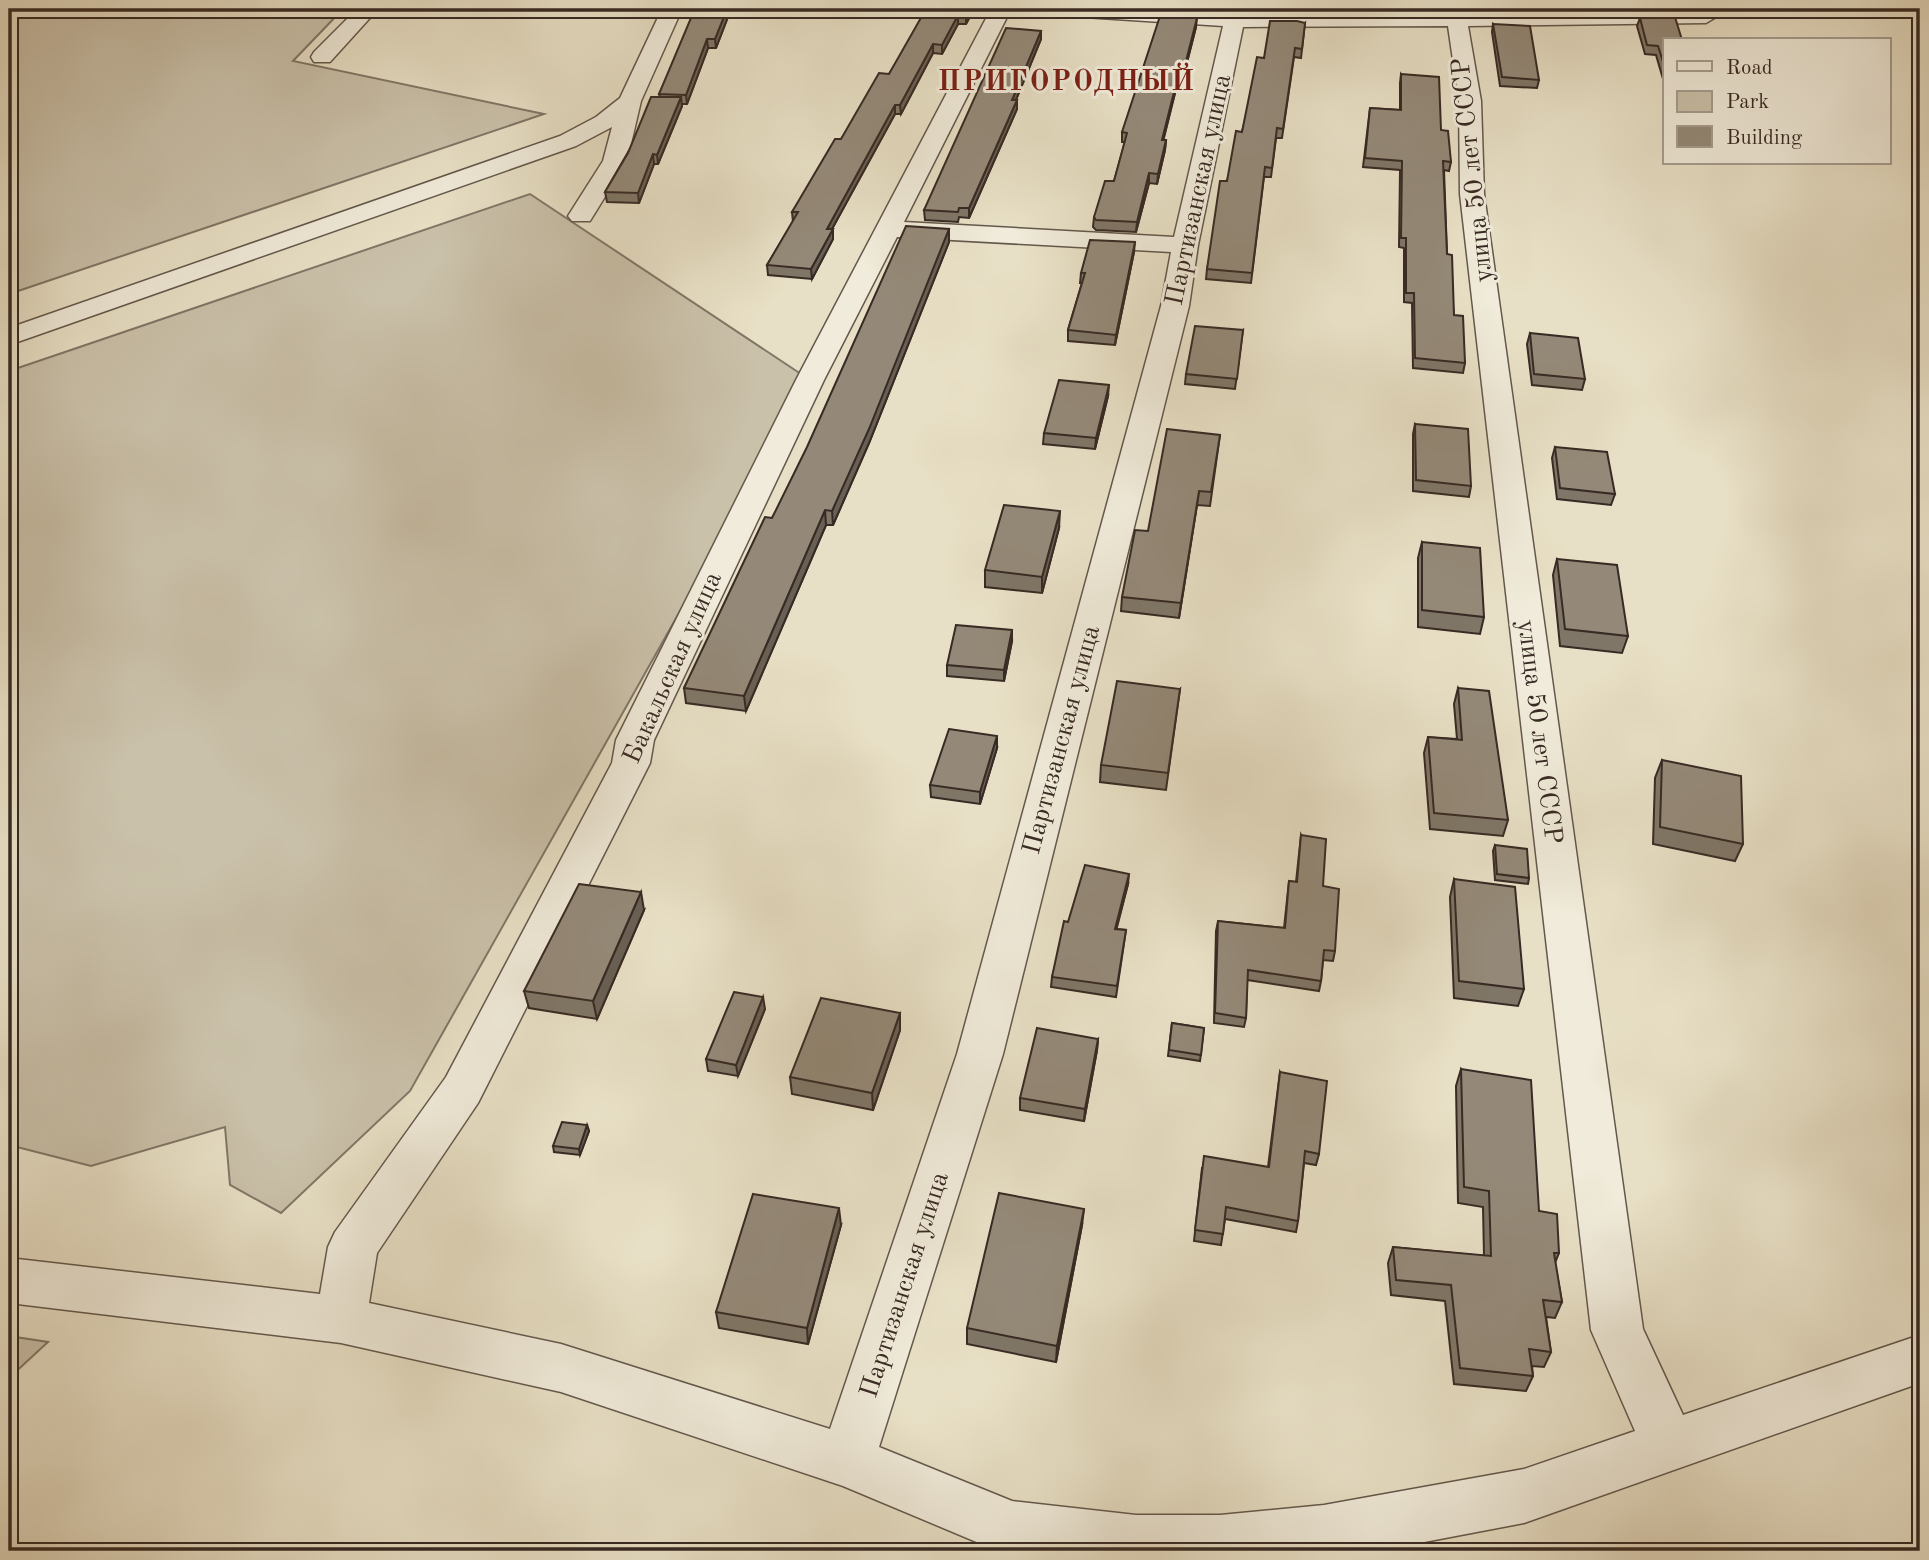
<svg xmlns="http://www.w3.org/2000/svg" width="1929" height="1560" font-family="'Old Standard TT',serif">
<rect width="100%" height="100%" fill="#e8e0c6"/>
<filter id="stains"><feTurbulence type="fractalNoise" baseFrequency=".00286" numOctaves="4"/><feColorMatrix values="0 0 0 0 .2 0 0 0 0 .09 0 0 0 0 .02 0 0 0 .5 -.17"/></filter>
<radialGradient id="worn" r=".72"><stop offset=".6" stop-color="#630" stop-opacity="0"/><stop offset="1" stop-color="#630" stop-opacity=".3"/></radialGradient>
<!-- green -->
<path fill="#cac1aa" stroke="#817667" stroke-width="2" d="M9,9h334l-50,52 251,53 -535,180z
M530,194l280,186 -400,711 -129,122 -51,-28 -5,-58 -134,39 -82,-21v-774z
M9,1336l39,6 -39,36z"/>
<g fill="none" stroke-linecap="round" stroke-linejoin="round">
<!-- minor casing -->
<g stroke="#64584c" stroke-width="3">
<path id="minor" d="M357,9h21l-48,53h-16l-3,-5 3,-5z
M662,9h20l-41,92 -14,60 -37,60h-18l-4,-5 35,-55 9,-34 -36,19 -567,199v-17l551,-192 36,-19 24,-19z
M991,9h20l-107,213 270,15 49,-211 -170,-11 -10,-6h104l79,5 1,-5h20l-1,6 16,1 184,-2 -1,-5h20l1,5 240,-3 10,6 -10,6 -238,3 13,75 3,93 159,1135 40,86 237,-80v48l-396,140 -147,28h-379l-155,-65 -282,-94 -220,-49 -332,-40v-45l311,36 8,-47 7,-15 111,-155 166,-314 4,-23 180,-360zM1448,26l11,75 1,93 131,1136 44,101 -111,38 -200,36 -104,10h-84l-124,-14 -133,-54 124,-393 186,-748 9,-61 45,-218zM897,237l274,15 -10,54 -204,748 -127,375 -269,-85 -192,-41 8,-50 101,-150 172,-340 4,-23 170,-360z"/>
</g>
<!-- minor -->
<use href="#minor" fill="#f0ebda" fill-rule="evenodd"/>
</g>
<!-- wall -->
<path fill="#7f7667" stroke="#382a24" stroke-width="2" d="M699,9h32l-15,39h-8l-21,56h-6l1,2 -24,58h-4l-15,39 -32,-1 -2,-10 55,-95 -1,-3z
M929,9h45l-8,15h-8l-16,30 -9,-1 -32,61h-6l-63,115 1,10 -21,40 -44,-4 -1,-10 26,-43 -1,-10 49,-73 48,-65z
M1272,9h27l-1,4h-27z
M1640,18l25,22v46l-9,-31 -11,-1 -8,-28z
M1305,23l-4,35 -7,-1 -12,81h-6l-5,39h-7l-13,106 -45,-4 1,-10 20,-88 37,-123z
M1493,24l46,56 -2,8 -37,-2 -8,-54z
M1196,27l-12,47 -4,-1 -17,67h3l-1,10 -8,34 -8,-1 -13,49 -40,-2 -3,-3 1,-10 20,-36 11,-39h-3v-10z
M1041,39l-25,61h1v9l-48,109 -10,-1 -1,5 -33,-2 -1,-10z
M1401,74l40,56 10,32 -2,9 -5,-1 3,84 7,61 11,48 -2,10 -50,-5 -1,-65 -8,-1v-54l-5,-1 1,-77 -37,-3 7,-59 30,2v-27z
M949,242l-80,201 -36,82h-7l-80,186 -60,-8 -2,-15 88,-170z
M1134,252l-19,93 -47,-4v-11l14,-47h-2l1,-10z
M1243,330l-8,59 -50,-5 1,-10z
M1530,333l55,46 -3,11 -50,-5 -5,-41z
M1108,396l-13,53 -52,-5 1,-11z
M1415,424l56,62 -2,11 -56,-6v-57z
M1220,435l-10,71 -13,-1 -18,113 -58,-7 1,-14 26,-66z
M1555,447l60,47 -4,11 -54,-6 -5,-41z
M1059,528l-17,65 -57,-6v-17z
M1422,542l62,75 -4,17 -62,-7v-69z
M1557,559l71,77 -6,17 -62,-7 -7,-71z
M1012,641l-8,40 -57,-5v-11z
M1458,688l50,132 -5,16 -73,-7 -6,-76 4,-16 29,2 -3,-35z
M1180,689l-14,101 -66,-8 1,-17z
M997,748l-17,56 -49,-7 -1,-12z
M1662,760l81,84 -8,17 -82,-17 2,-66z
M1301,835l22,51 12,65 -2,10 -10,-1 -2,21 -2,10 -72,-11 -1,38 -2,9 -30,-4 2,-92 2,-10 66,7 5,-47 7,1z
M1495,845l34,33 -1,6 -33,-4 -2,-29z
M1454,879l70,110 -6,17 -64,-8 -4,-101z
M1128,884l-12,45 10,1 -10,67 -65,-10 1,-10 16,-55z
M644,910l-47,109 -68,-11 -5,-17z
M765,1009l-27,67 -30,-5 -2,-12z
M900,1013v17l-27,80 -81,-16 -2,-17z
M1172,1023l32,5 -4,33 -32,-5z
M1098,1039l-1,11 -13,71 -64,-11v-12z
M1461,1069l78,142 20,42 -4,10 7,39 -7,16 -9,-1 5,35 -7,15 -12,-1 1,10 -7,15 -72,-7 -9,-83 -54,-6 -3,-32 5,-16 91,9 -1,-49 -25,-4 -2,-117z
M1280,1072l39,82 -3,11 -12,-2 -6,58 -2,11 -71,-13 -4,26 -27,-4 8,-73 66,-1z
M587,1125l2,6 -9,24 -26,-3 -1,-6z
M841,1225l-33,119 -89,-16 -3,-16z
M1082,1225l-26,137 -89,-18v-16z"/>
<!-- shaded-wall -->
<path fill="#686054" stroke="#382a24" stroke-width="2" d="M727,9h4l-15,39 -1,-9z
M969,9h5l-8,15v-8z
M958,15v9l-16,30v-9z
M1197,18l-1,9 -12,47 1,-9z
M1041,31v8l-29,70v-9z
M707,39l1,9 -21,56 -1,-9z
M933,44v9l-32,61 -1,-9z
M1181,64l-1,9 -19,77 1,-10z
M681,97l1,9 -24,58 -1,-9z
M1017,100v9l-48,109v-10z
M895,105v9l-68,124v-9z
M1166,140l-1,10 -8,34 1,-10z
M653,154l1,10 -15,39 -1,-10z
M1149,173v10l-13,49 1,-10z
M833,229v10l-21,40 -1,-10z
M949,229v13l-80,201 -36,82 -1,-14z
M1135,242l-1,10 -19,93 1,-10z
M1109,385l-1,11 -13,53 1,-11z
M1199,491l-2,14 -18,113 2,-15z
M825,510l1,15 -80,186 -2,-15z
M1060,511l-1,17 -17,65v-16z
M1012,630v11l-8,40v-11z
M997,736v12l-17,56v-12z
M1129,874l-1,10 -14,55 1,-10z
M641,892l3,18 -47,109 -4,-18z
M763,997l2,12 -27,67 -2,-11z
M900,1013v17l-27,80 -1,-17z
M1098,1039l-1,11 -13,71 1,-12z
M587,1125l2,6 -9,24 -1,-6z
M839,1208l2,17 -33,119 -1,-16z
M1084,1209l-2,16 -26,137 1,-16z"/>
<!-- building -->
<path fill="#948978" stroke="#382a24" stroke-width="2" d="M699,9h28l-12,30h-8l-21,56 -27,-1 34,-81 4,2z
M929,9h40l-3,7 -8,-1 -16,30 -9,-1 -33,61h-5l-68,124h6l-22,40 -44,-4 31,-53h-6l43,-73h6l38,-66 10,1 33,-58 3,1z
M1160,16l37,2 -12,47 -4,-1 -19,76h4l-8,34 -9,-1 -12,49 -41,-2 -2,-3 11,-36h9l13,-48 -5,-1z
M1675,17l7,23h-17v28l-7,-22 -11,-1 -7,-27z
M1270,21h27l8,2 -3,26 -7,-1 -12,81 -6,-1 -5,40 -7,-1 -13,106 -45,-4 13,-88h7l9,-50 6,1 15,-75 7,1z
M1493,24l37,2 9,54 -37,-3z
M1006,28l35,3 -29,69h5l-48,108h-10l-1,4 -34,-2z
M1401,74l38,3 2,53 7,1 3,31 -8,-1 4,93 5,1 2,60 9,1 2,47 -50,-5 -1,-65h-8v-55h-5l1,-77 -37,-3 5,-50 31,2z
M651,97h30l-24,58 -4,-1 -15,39 -33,-1 23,-39z
M906,226l43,3 -80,200 -37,82 -7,-1 -81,186 -60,-8 81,-171 7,1 35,-71z
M1090,240l45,2 -19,93 -48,-5 17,-57h-4z
M1195,326l48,4 -6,49 -51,-5z
M1530,333l48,5 7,41 -51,-5z
M1059,380l50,5 -13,53 -52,-5z
M1415,424l53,5 3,57 -55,-6z
M1167,429l53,6 -9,57 -12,-1 -18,112 -59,-6 13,-67 13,1z
M1555,447l52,5 8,42 -55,-6z
M1004,505l56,6 -18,66 -57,-7z
M1422,542l58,6 4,69 -62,-7z
M1557,559l60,6 11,71 -63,-7z
M956,625l56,5 -8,40 -57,-5z
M1117,681l63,8 -12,84 -67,-8z
M1458,688l31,3 19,129 -74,-7 -6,-76 34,3z
M949,729l48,7 -17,56 -50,-7z
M1662,760l79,16 2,68 -83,-17z
M1301,835l25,4 -3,47 16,3 -4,62 -11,-1 -3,31 -73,-11 -2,48 -31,-5 3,-92 67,7 4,-47 8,1z
M1495,845l32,4 2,29 -32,-4z
M1085,865l44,9 -14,55 11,1 -9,56 -65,-9 12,-56 4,1z
M1454,879l61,8 9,102 -65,-8z
M579,884l62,8 -48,109 -69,-10z
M734,992l29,5 -27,68 -30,-6z
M821,998l79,15 -28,80 -82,-16z
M1172,1023l32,5 -3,27 -32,-5z
M1037,1028l61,11 -13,70 -65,-11z
M1461,1069l70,11 8,131 18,3 2,39h-5l8,49 -19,-2 8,52 -22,-3 4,27 -73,-8 -9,-83 -55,-5 -3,-33 98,9 -2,-65 -25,-4z
M1280,1072l47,9 -8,73 -14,-3 -7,70 -72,-14 -3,27 -28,-4 9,-74 65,11z
M562,1122l25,3 -8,24 -26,-3z
M999,1193l85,16 -27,137 -90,-18z
M753,1194l86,14 -32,120 -91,-16z"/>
<g text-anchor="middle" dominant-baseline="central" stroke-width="6" stroke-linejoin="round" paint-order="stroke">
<!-- street labels -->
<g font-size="26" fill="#382a24" stroke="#f0ebda">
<text transform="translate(1473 170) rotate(-96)">улица 50 лет СССР</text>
<text transform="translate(1199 190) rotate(-78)">Партизанская улица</text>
<text transform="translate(673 668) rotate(-66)">Бакальская улица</text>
<text transform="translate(1539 732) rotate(83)">улица 50 лет СССР</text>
<text transform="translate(1062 740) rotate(-75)">Партизанская улица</text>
<text transform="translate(905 1285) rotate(-72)">Партизанская улица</text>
</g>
<!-- far-district labels -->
<g font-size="28" font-weight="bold" letter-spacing="2" fill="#7a1f14" stroke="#f0ebda">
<text x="1067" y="83">ПРИГОРОДНЫЙ</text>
</g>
</g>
<!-- margin -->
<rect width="1929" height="1560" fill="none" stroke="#e8e0c6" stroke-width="35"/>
<rect x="10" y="10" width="1908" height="1539" fill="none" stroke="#382a24" stroke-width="3.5"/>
<rect x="18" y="18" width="1894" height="1525" fill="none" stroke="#382a24" stroke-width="2"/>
<!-- legend -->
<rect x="1663" y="38" width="228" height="126" fill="#f0ebda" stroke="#a69e91" stroke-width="2"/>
<rect x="1677" y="61" width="35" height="10" fill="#f0ebda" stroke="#a69e91" stroke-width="2"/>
<text x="1726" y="74" font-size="21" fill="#382a24">Road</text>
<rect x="1677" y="91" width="35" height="21" fill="#cac1aa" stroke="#a69e91" stroke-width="2"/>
<text x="1726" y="108" font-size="21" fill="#382a24">Park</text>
<rect x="1677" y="126" width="35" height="21" fill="#948978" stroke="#a69e91" stroke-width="2"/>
<text x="1726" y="144" font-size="21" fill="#382a24">Building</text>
<rect width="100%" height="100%" filter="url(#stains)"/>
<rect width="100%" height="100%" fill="url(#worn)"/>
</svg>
